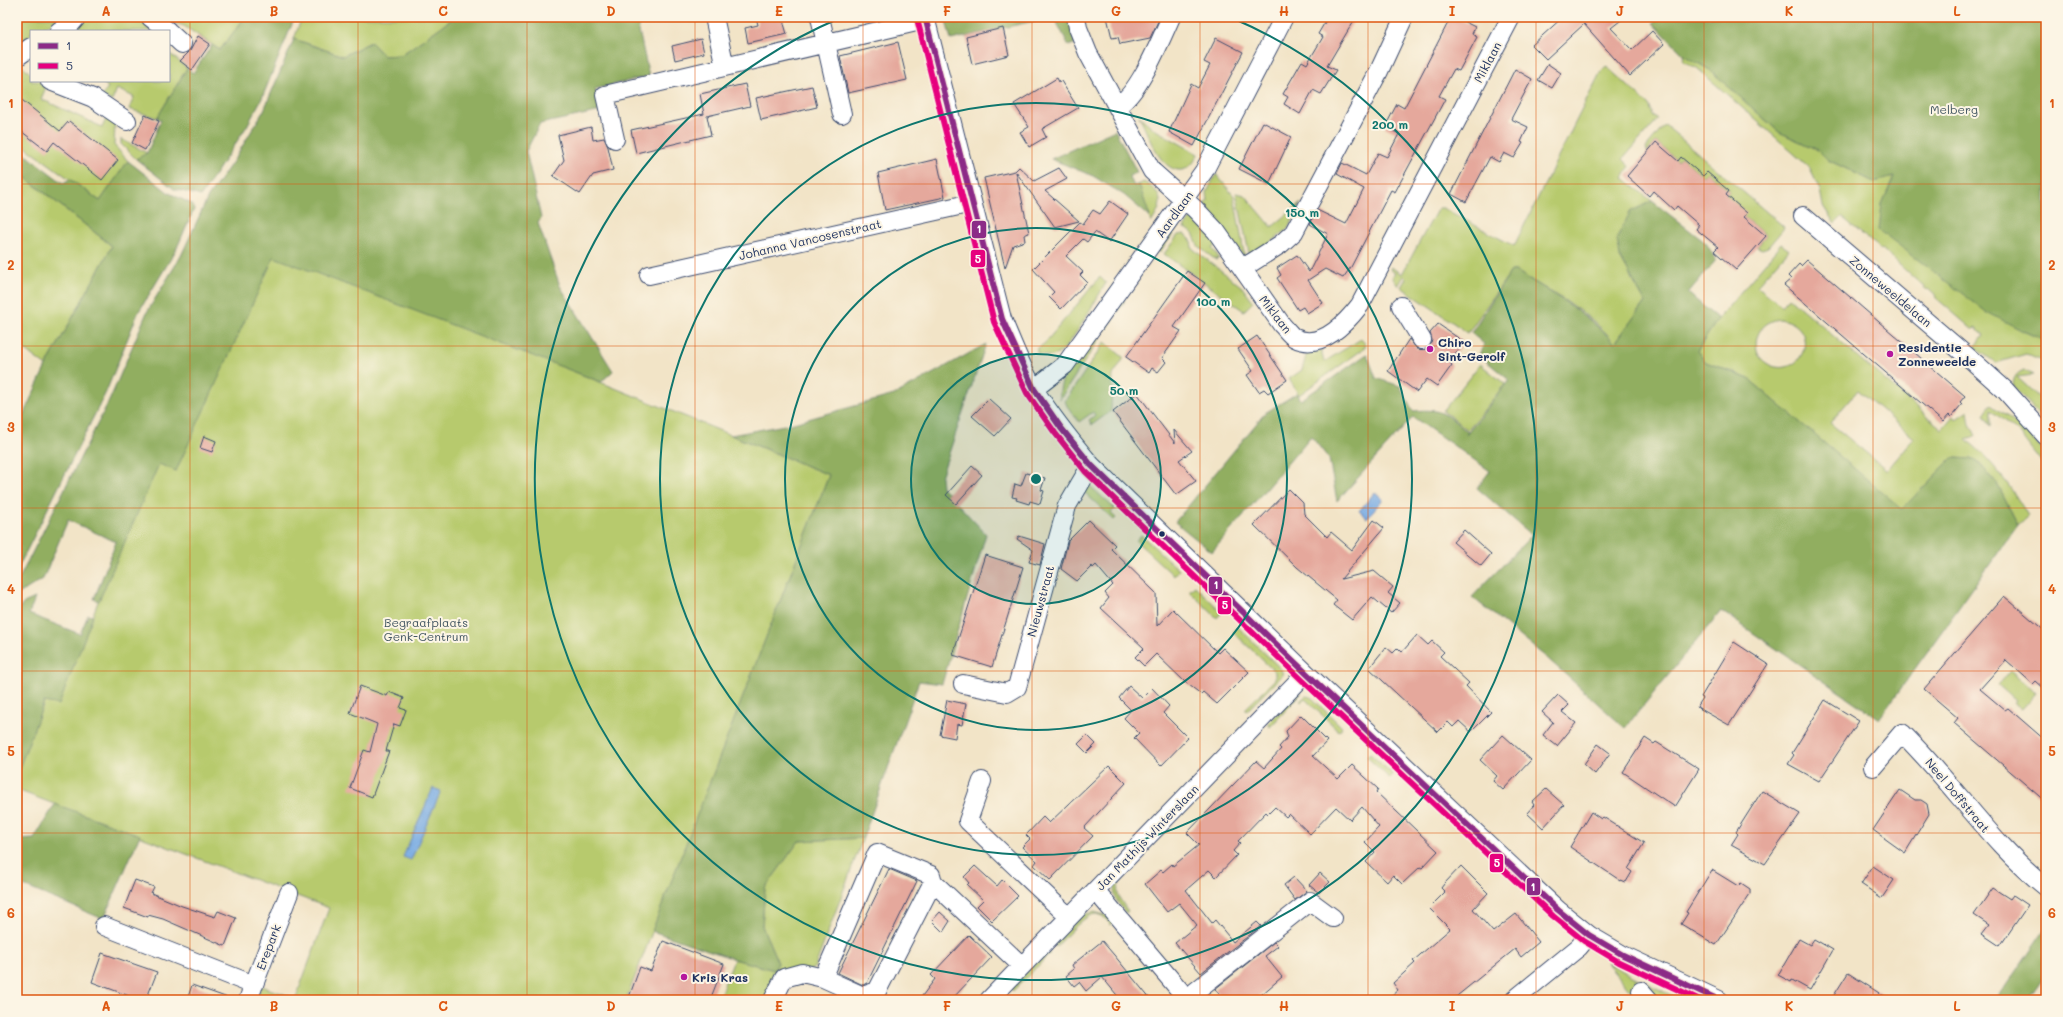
<svg xmlns="http://www.w3.org/2000/svg" width="2063" height="1017" font-family="Mali,sans-serif">
<rect width="100%" height="100%" fill="#fcf5e5"/>
<filter id="ink" filterUnits="userSpaceOnUse"><feTurbulence type="fractalNoise" baseFrequency=".025" numOctaves="2"/><feDisplacementMap in="SourceGraphic" scale="8" xChannelSelector="R" yChannelSelector="G"/><feConvolveMatrix kernelMatrix="1 2 1 2 8 2 1 2 1" color-interpolation-filters="sRGB"/></filter>
<filter id="wash" filterUnits="userSpaceOnUse"><feTurbulence type="fractalNoise" baseFrequency=".012" numOctaves="4" result="noise"/><feDisplacementMap in="SourceGraphic" scale="16" xChannelSelector="R" yChannelSelector="G"/><feGaussianBlur stdDeviation="0.9" result="paint"/><feColorMatrix in="noise" values="0 0 0 0 0 0 0 0 0 0 0 0 0 0 0 0 0 1.4 0 .05"/><feComposite in="paint" operator="in"/></filter>
<g filter="url(#wash)">
<rect width="100%" height="100%" fill="#f2e4c7"/>
<!-- green -->
<path fill="#b7ca6d" stroke="#697c66" fill-rule="evenodd" d="M17,17h44l-21,14h-9v5l-14,8z
M86,17h54l17,14h-88z
M163,17h82l-25,33 -36,-24 -14,-4z
M302,17h153l-54,38 -17,1 -13,-14 -28,14 -49,-17z
M169,53l18,15 -30,50 -28,-9 5,-12 -17,-8 -5,12 -10,-5 6,-9 -7,-6h68z
M1684,55l26,15 69,62 39,18 10,10 46,22 20,-5 -12,27 141,127 23,10v8l-3,-3v14l-17,-6 -30,9 -22,-16 10,-12 -9,-7 -2,2 -38,-33 1,-1 -8,-7 -1,1 -45,-41 -1,1 -39,-33 -7,7 -12,-18 -3,-16 -11,-23 -112,-99 -14,-7z
M21,64l10,10v7h8l7,6 -5,12 61,28 6,-11 7,9 -1,20 14,16 -28,40 -83,-60v-76z
M1606,66l43,39 4,10 5,4 -35,40 7,7 -7,12 29,23 -22,11 -10,45 25,45 -30,41c-25,-31 -65,-51 -99,-72h-5l-43,62 -67,-46 5,-9 -2,-2 -6,10 -6,-9 3,-4 -5,-4 1,-2 11,7 36,-66h5l71,38 87,-175z
M1139,116l15,13 44,25c-10,24 -29,19 -41,-1 -7,-11 -12,-25 -18,-37z
M1665,125l118,101 1,2 -16,19 -6,2 -5,-2 9,-11 -22,-19 -18,-22 3,-4 -22,-19 -4,4 -22,-19 -3,4 -22,-19 -9,10 -1,-4z
M121,139l26,14v1l-11,5 -15,-15z
M1216,174l18,22 11,62 -41,-54 4,-3 -1,-9z
M23,176l89,70 -66,120 -29,-22v-159z
M1144,182c20,13 20,21 7,41l-12,-39z
M1236,193l9,2 27,32 29,-24 -13,26 -33,26 -6,-2z
M1190,219l6,1 23,23 -7,5 7,10 -3,2c-5,-4 -11,-8 -16,-12 -8,-9 -1,-14 -16,-20z
M1183,220l-23,32 -4,-3 19,-27z
M209,228l332,130 288,117 -203,525h-331l34,-92 -312,-118v-18l27,-70 15,2 62,-163z
M1185,234l6,6 1,8 50,39 11,15 -9,9 -80,-57 14,-19z
M1781,244l8,6 -32,36 25,20 7,-8 153,131 11,-13 3,3 12,-8 2,13 6,12 -10,3c27,22 45,48 62,77l-10,9 -22,-43 -21,-23 -23,-1 -50,52 -153,-131 -43,-17 -6,-5 -3,-6 21,-32zM1780,319c41,6 25,58 -8,47 -7,-3 -13,-8 -15,-15 -4,-17 7,-30 23,-32zM1858,390l56,48 -27,32 -57,-47z
M1100,277l6,6c-9,14 -36,65 -48,71 -8,4 -13,2 -21,-1v-4l8,-6z
M1121,298l4,3 -20,30 -4,-3z
M1096,336l4,2 -40,61c-3,-25 21,-45 36,-63z
M1361,339l5,6 -4,5 -63,45 -10,-16 13,-9 5,-18 14,-2 3,12z
M1105,342l19,16 -11,17 -2,36 -19,14 -3,-5 6,-5 -2,-3 -14,10 -12,-16 -2,-5z
M1480,364l25,20 -37,46 -25,-19z
M2024,370l10,5 -17,2 29,27v18l-33,-36c0,-9 4,-13 11,-16z
M1991,405c21,15 55,35 55,63l-27,-35 -28,-23v16l-7,-11z
M1090,486l25,23 -4,4 5,5 -2,2 -31,-29z
M1141,535l38,35 -5,6 -38,-35z
M1195,586l27,26 -5,6 -28,-27z
M1238,627l43,42 2,5 -36,37 -2,-2 30,-30v-7l-42,-40z
M2011,671l25,22 -14,16 -9,-7 2,-2 -17,-15z
M1298,693h4l-1,1 -31,33 -3,-3z
M1305,696l6,1 31,30 -3,4 -34,-32 -4,3 -1,-1z
M1370,754l22,20 -2,5 -23,-22z
M863,838l-48,129 -46,33h-51l16,-41 40,11 4,-7 -16,-37 3,-38 34,-47z
M1123,872l2,3c-13,15 -7,22 3,36l-2,2c-13,-15 -17,-24 -3,-41z
M1094,912l14,4 6,6 -3,3c-4,-5 -9,-11 -15,-11 -12,0 -32,25 -40,33l-3,-3 28,-29z
M1047,951l3,3 -37,37 -3,-3z
M1607,963l73,37h-27l-14,-4 -6,4 -2,-9z
M261,986l28,10 -1,4h-32z"/>
<!-- forest -->
<path fill="#91ae60" stroke="#566e5f" d="M245,17h50l-33,81 -15,28 -46,70 -27,-7 -38,-30 11,-6 14,-33 -4,-2 30,-50 6,5 19,-28 8,5z
M455,17h181l13,59 -54,13 6,22 -61,13 -14,27 15,67 -3,5 22,63 53,85 -12,11 -327,-125 -98,214 -17,-7 -60,137 -5,-2 22,-57 -48,-22 -25,59 -26,16v-11l2,-5 91,-180 37,-87 34,-56 27,-59 26,-37 30,-50 30,-71 49,17 28,-14 13,14 17,-1z
M945,17h106l-100,23z
M1054,17h15l7,26 -7,3z
M1660,17h386v324l-23,-10 -38,-20 -106,-81 3,-26 12,-27 -20,5 -46,-22 -10,-10 -39,-18 -69,-62 -26,-15 -31,-32z
M1115,130l22,42 -8,4 5,10 5,-2 11,33 -26,-22 -31,-19 -42,-17z
M17,148l46,35 7,-4 30,22 28,-40 41,32 23,11 2,5 -18,41 -38,63 -32,79 -89,178v-142l29,-62 66,-120 -95,-75z
M1652,201l54,42 10,17 -28,33 30,26 -21,32 9,11 43,17 153,130 50,-51 23,1 21,23 22,43 -139,194 -158,-108 -96,117 -78,-70 -75,-61 60,-62 -55,-47 13,-17 -77,-54 -76,84 -8,-42 -18,-23 -99,116 -37,-30 90,-109 32,-20 4,7 66,-46 9,24 24,8 13,25c30,-3 32,3 55,21l-2,3 43,-55 -30,-25 5,-11 -13,-11 40,-62h5c35,21 70,42 99,72l30,-41 -25,-45 -3,-18 13,-27z
M986,344l-45,133 1,10 44,47 -44,150 -23,-3 -56,157 -64,3 -34,47 -3,38 16,37 -4,7 -40,-11 -82,-28 177,-456 -98,-40 59,-11 104,-29z
M35,598l-6,16 51,20 8,-19 5,1 -34,89 -15,-3 -26,69 -1,-160 7,-8z
M55,804l85,31 -35,81 -4,2 -82,-34 -2,4v-48l17,-1z
M2046,927v47l-18,26h-32z"/>
<!-- water -->
<path fill="#77aae3" stroke="#496ca0" d="M1375,492l8,7 -16,19 -8,-7z
M433,788l8,3 -30,69 -8,-3z"/>
<g id="blocks">
<!-- building -->
<path fill="#e5a89c" d="M756,17h26l5,17 -39,9 -3,-15 13,-3z
M1107,17h53l-10,21 -30,6 -2,-7 -6,1z
M1328,17h28l-29,49 9,4 -15,24 -8,-4 -13,24 -16,-10 4,-7 -5,-3 19,-33 5,3 16,-27 -5,-3z
M1451,17h4l20,10 -3,7 5,3 -18,34 -5,-2 -15,27 6,3 -50,93 -4,-2 -40,77 -8,11 -18,-9 -17,11 15,23 -16,10 -4,-6 -5,3 -21,-32 4,-3 -4,-7 20,-13 12,17 19,-38 -18,-10 7,-14 29,14 18,-35 -27,-15 5,-11 24,12 12,-22 9,4 12,-23 -14,-7 12,-23 7,4z
M1563,17h62l-14,11 21,22 20,-19 12,13 -34,32 -46,-52 -38,35 -14,-14z
M1003,28l6,27 -37,9 -6,-27z
M198,36l12,8 -18,26 -12,-9 10,-10z
M1216,38l27,14 -49,94 -25,-14 22,-48 7,4 12,-23 -6,-3z
M701,39l3,14 -29,7 -3,-14z
M898,42l9,38 -59,13 -8,-37z
M1548,64l13,9 -9,15 -14,-8z
M1515,69l17,10 -21,40 17,8 -7,15 2,1 -9,15 -10,-5 -5,9 -9,-5 -24,45 -15,-8z
M1057,78l2,4 2,-1 17,27 -36,21 4,8 -17,10 -9,-15 9,-5 -15,-23z
M745,84l5,22 -43,10 4,19 -75,18 -5,-23 73,-16 -4,-20z
M812,86l5,21 -56,13 -5,-22z
M17,96l43,35 9,-10 49,39 -16,20 -48,-38 -7,9 -30,-23z
M145,115l14,6 -14,29 -13,-7z
M1263,122l28,15 -22,47 -30,-15z
M591,127l2,13 11,-2 4,9 5,23 -20,5 -13,19 -27,-18 11,-16 -6,-25z
M1656,142l22,19 3,-4 22,19 4,-4 22,19 -3,4 21,18 -3,4 22,19 -30,34 -22,-19 4,-4 -22,-18 3,-4 -22,-19 -3,4 -21,-19 -4,5 -22,-20z
M937,159l8,38 -60,13 -7,-37z
M1019,167l15,14 25,-13 8,11 -22,12 34,30 -24,6 -39,-55 13,61 -5,2 1,6 -12,4 -8,23 -21,-90 31,-7z
M1110,201l18,13 -19,28 -14,-10 -8,10 -4,-3 -17,17 17,16 -3,3 7,7 -26,27 -12,-12 5,-5 -21,-23 47,-47 3,2 10,-14 7,4z
M1807,260l158,136 -5,6 2,2 -11,13 -2,-2 -6,7 -159,-137 7,-6 -3,-3 11,-12 2,2z
M1187,271l18,12 -31,44 7,4 -19,27 4,4 -8,10 -6,-4 -3,5 -23,-16z
M1438,324l26,18 -15,20 3,3 -15,21 -10,-7 -10,13 -29,-21 21,-32 8,10h11l4,-9 -2,-7z
M1257,336l30,44 -19,13 -4,-4 -5,3 -12,-17 6,-4 -15,-22z
M1137,393l38,50 -1,-13 18,21 -13,9 17,21 -20,14 -63,-83z
M989,399l22,20 -16,17 -23,-20z
M204,436l12,5 -4,11 -12,-4z
M972,466l10,9 -26,29 -10,-9z
M1026,473l19,5 -4,12 3,1 -4,13 -10,-3 -1,3 -13,-4 1,-2 -5,-1 3,-13 6,2z
M1289,489l14,14 1,11 23,23 4,-5 21,18 22,-30 10,8 -43,51 33,-8 19,16 -5,6 12,10 -9,10 -19,-16 -20,23 -19,-15 4,-5 -40,-33 -43,-42z
M1089,520l26,25 -4,4 45,44 1,33 16,-17 45,44 5,-5 26,24 -32,32 -14,-12 -2,2 -16,-12 -29,-28 -12,12 -9,-9 9,-9 -43,-40 8,-10 -4,-5 8,-8 -17,-20 -3,3 -1,-2 -15,15 -16,-12 7,-28z
M1464,530l27,24 -10,12 -28,-24z
M1019,536l26,8 -5,21 -11,-3 4,-12 -16,-11z
M985,555l38,12 -31,100 -39,-12z
M2004,596l42,36v58l-10,-9 -3,3 -27,-24 -26,29 25,21 3,-2 38,33v61l-92,-79 4,-5 -34,-29z
M1417,635l11,10 4,-4 12,11 -4,4 29,27 -3,3 25,26 -20,20 -12,-11 -6,6 -5,-5 -10,10 -69,-64 17,-21 7,6 5,-5 4,4z
M1734,642l34,22 -39,61 -32,-18 6,-9 -2,-1z
M360,686l27,10 2,-4 15,6 -4,10 6,2 -6,16 -6,-2 -8,27h3l-17,46 -22,-9 14,-38 6,2 7,-28 -27,-11z
M1129,686l13,12 10,-10 17,18 -6,7 25,25 -27,28 -27,-28 5,-5 -15,-15 7,-8 -12,-12z
M1558,695l11,10 -7,7 14,11 -19,23 -14,-11 10,-13 -11,-10z
M947,700l19,4 -4,21 -5,-1 -2,14 -15,-3z
M1825,700l34,21 -40,60 -31,-17 6,-9 -2,-2z
M1301,715l26,26 -14,15 25,23 14,-14 26,24 -2,3 62,59 -16,17 -2,-1 -18,17 -9,-9 -6,7 -21,-20 9,-10 -10,-10 14,-15 -17,-20 -12,13 -14,-13 -26,27 -21,-20 -3,3 -11,-10 -7,7 -2,-2 -28,29 2,2 -7,8 4,4 -21,22 -7,-7 -23,20 26,33 3,-3 18,22 24,-20 4,4 -60,47 -26,-30 22,-18 -18,-22 -12,9 -22,-28 16,-14 2,2 9,-8 1,2 26,-21 -12,-12 69,-72 8,7 17,-19 -2,-2 9,-10 -2,-6z
M1087,735l9,9 -9,9 -9,-9z
M1503,735l28,25 -28,30 -10,-9 4,-5 -17,-16z
M1645,738l9,6 2,-2 43,27 -24,38 -52,-35z
M1598,744l12,9 -15,21 -11,-10z
M1109,766l17,17 -42,45 9,8 -43,44 -16,-15 3,-4 -15,-14 8,-8 -4,-4 17,-18 6,6z
M1546,789l18,16 -21,23 -16,-15 7,-8 -2,-3z
M1900,790l15,10h6l6,4 2,10 -24,39 -32,-23z
M1762,791l38,23 -35,50 -34,-19 7,-11 -2,-2z
M1591,812l10,7 2,-2 41,26 -16,26 4,3 -6,10 -5,-2v1l-51,-34z
M975,866l22,20 5,-6 16,16 -26,25 -15,-15 6,-6 -16,-15 2,-2 -5,-6z
M1461,866l27,27 -15,16 20,23 23,-18 23,28 -18,15 -6,-8 -63,51h-66l12,-10 -5,-7 22,-20 -2,-2 37,-32 -21,-21 16,-16 -4,-4 3,-4z
M1873,866l21,14 -12,18 -21,-14z
M889,869l28,12 -50,102 -4,2 -25,-12z
M1712,870l26,16 3,-3 9,6v5l-34,51 -35,-21 7,-11 -2,-1z
M1320,873l10,9 -11,11 -10,-8z
M1294,877l13,14 -12,9 -11,-15z
M135,880l19,7 -3,6 31,13 33,11 3,-6 18,7 -11,28 -62,-27 -15,-4v2l-24,-9z
M1993,888l17,11 3,-4 15,10 -28,41 -18,-12 7,-9 -15,-10z
M940,912l10,9 -7,11 -11,-11z
M969,935l23,22 -41,43h-32l16,-21 -4,-4z
M1799,939l11,6 4,-6 19,11 -23,40 -18,-10 -1,2 -13,-7z
M663,941l61,23 -14,36h-82l12,-33 11,4z
M1102,941l12,14 37,45h-30l-19,-23 -16,14 -7,-9 -5,4 -8,-10 8,-7 -2,-4z
M1274,942l4,4 -13,10 17,21 -27,23h-31l-9,-11z
M102,953l55,19 -11,28h-6l-48,-18z
M1848,973l42,27h-59z
M192,985l36,13v2h-41z"/>
</g>
</g>
<g filter="url(#ink)">
<use href="#blocks" fill-opacity="0" stroke="#3b4a6e" stroke-width="1"/>
<g fill="none" stroke-linecap="round" stroke-linejoin="round">
<!-- minor casing -->
<g stroke="#3b4a6e" stroke-width="20">
<path id="minor" d="M150,17l18,14
M714,17l11,50
M820,17l22,97
M925,17l77,302c10,23 19,48 32,70 17,27 37,52 57,76l215,208 252,237 31,25 34,20 96,45
M1076,17l2,11 10,25 64,118 43,38 21,22 66,94c4,4 9,11 13,13 26,13 51,-15 65,-33l151,-288
M59,31l12,-7 6,-7
M169,32l13,12
M17,57l14,-10
M50,81l43,17 34,23
M1117,106c22,-12 43,-65 54,-89
M615,139l-10,-44 320,-75
M1803,216l172,147 30,27 41,46
M1243,268l38,-24 13,-12 85,-161 25,-54
M649,275l323,-72
M1401,306l21,34
M1034,389l31,-24 139,-194 80,-154
M963,684l44,9 10,-6 50,-181 24,-41
M1873,767l29,-34c50,49 89,110 144,154
M982,781l-14,40 101,96
M933,882l-56,109 -14,5 -40,-18 54,-125 54,22 2,7 89,84
M1096,891l92,109
M104,926l150,59
M1641,991l8,9
M1187,998l123,-97 23,17
M248,1000l41,-107
M773,1000l11,-22 18,-5 21,5
M989,1000l317,-327
M1514,1000l65,-53 10,-12"/>
</g>
<!-- minor -->
<use href="#minor" stroke="#fff" stroke-width="18"/>
<!-- bus-1 casing -->
<g stroke="#fcf5e5" stroke-width="9">
<path id="bus-1" d="M925,17l77,302 32,70 27,39 30,37 215,208 252,237 31,25 34,20 96,45"/>
</g>
<!-- bus-2 casing -->
<g stroke="#fcf5e5" stroke-width="9">
<path id="bus-2" d="M917,19l77,303 33,71 28,40 30,38 216,208 252,237 31,25 35,21 81,38"/>
</g>
<!-- bus-1 -->
<use href="#bus-1" stroke="#8c2b87" stroke-width="6"/>
<!-- bus-2 -->
<use href="#bus-2" stroke="#e6007e" stroke-width="6"/>
</g>
</g>
<!-- grid -->
<path fill="none" stroke="#de5710" stroke-width="1" stroke-opacity="0.55" d="M190,17v983M358,17v983M527,17v983M695,17v983M863,17v983M1032,17v983M1200,17v983M1368,17v983M1536,17v983M1704,17v983M1873,17v983M17,184h2029M17,346h2029M17,508h2029M17,671h2029M17,833h2029"/>
<!-- distance rings -->
<circle cx="1036" cy="479" r="125" fill="#0f766e" fill-opacity=".12"/>
<g fill="none" stroke="#0f766e" stroke-width="2">
<circle cx="1036" cy="479" r="125"/>
<circle cx="1036" cy="479" r="251"/>
<circle cx="1036" cy="479" r="376"/>
<path d="M1232 18A501 501 0 1 1 840 18"/>
</g>
<!-- markers -->
<g fill="#b5179e" stroke="#fcf5e5" stroke-width="1.5">
<circle cx="1430" cy="349" r="4"/>
<circle cx="1890" cy="354" r="4"/>
<circle cx="684" cy="977" r="4"/>
</g>
<circle fill="#1b2f5e" stroke="#fcf5e5" stroke-width="1.5" cx="1162" cy="534" r="3.5"/>
<g text-anchor="middle" dominant-baseline="central" stroke-width="4" stroke-linejoin="round" paint-order="stroke">
<!-- street labels -->
<g font-size="12" fill="#1b2f5e" stroke="#fcf5e5">
<text transform="translate(1487 62) rotate(-62)">Miklaan</text>
<text transform="translate(1174 214) rotate(-54)">Aardlaan</text>
<text transform="translate(810 239) rotate(-13)">Johanna Vancosenstraat</text>
<text transform="translate(1891 291) rotate(40)">Zonneweeldelaan</text>
<text transform="translate(1276 314) rotate(52)">Miklaan</text>
<text transform="translate(1040 601) rotate(-75)">Nieuwstraat</text>
<text transform="translate(1958 795) rotate(50)">Neel Doffstraat</text>
<text transform="translate(1147 837) rotate(-46)">Jan Mathijs Winterslaan</text>
<text transform="translate(268 947) rotate(-69)">Erepark</text>
</g>
<!-- park labels -->
<g font-size="12" fill="#425662" stroke="#fcf5e5">
<text x="1954" y="109">Melberg</text>
<text x="426" y="622">Begraafplaats<tspan x="426" dy="14">Genk-Centrum</tspan></text>
</g>
<!-- poi labels -->
<g font-size="12" font-weight="bold" fill="#1b2f5e" stroke="#fcf5e5" text-anchor="start">
<text x="1438" y="342">Chiro<tspan x="1438" dy="14">Sint-Gerolf</tspan></text>
<text x="1898" y="347">Residentie<tspan x="1898" dy="14">Zonneweelde</tspan></text>
<text x="692" y="977">Kris Kras</text>
</g>
</g>
<circle cx="1036" cy="479" r="6" fill="#0f766e" stroke="#fcf5e5" stroke-width="2"/>
<g font-size="12" text-anchor="middle" font-weight="bold" fill="#0f766e" stroke="#fcf5e5" stroke-width="4" stroke-linejoin="round" paint-order="stroke">
<text x="1390" y="129">200 m</text>
<text x="1302" y="217">150 m</text>
<text x="1213" y="306">100 m</text>
<text x="1124" y="395">50 m</text>
</g>
<g stroke="#fcf5e5" stroke-width="1.5">
<rect x="971" y="220" width="16" height="19" rx="4" fill="#8c2b87"/>
<rect x="970" y="249" width="16" height="19" rx="4" fill="#e6007e"/>
<rect x="1208" y="576" width="15" height="19" rx="4" fill="#8c2b87"/>
<rect x="1217" y="596" width="15" height="19" rx="4" fill="#e6007e"/>
<rect x="1489" y="853" width="15" height="20" rx="4" fill="#e6007e"/>
<rect x="1526" y="877" width="15" height="19" rx="4" fill="#8c2b87"/>
</g>
<g font-size="11" text-anchor="middle" font-weight="bold" fill="#fff">
<text x="979" y="233">1</text>
<text x="978" y="263">5</text>
<text x="1216" y="589">1</text>
<text x="1225" y="609">5</text>
<text x="1497" y="867">5</text>
<text x="1533" y="891">1</text>
</g>
<!-- margin -->
<rect width="2063" height="1017" fill="none" stroke="#fcf5e5" stroke-width="44"/>
<!-- legend -->
<rect x="30" y="30" width="140" height="52" fill="#fcf5e5" stroke="#a2a6af"/>
<rect x="38" y="43" width="20" height="6" fill="#8c2b87" stroke="#a2a6af"/>
<text x="66" y="50" font-size="12" fill="#1b2f5e">1</text>
<rect x="38" y="63" width="20" height="6" fill="#e6007e" stroke="#a2a6af"/>
<text x="66" y="70" font-size="12" fill="#1b2f5e">5</text>
<rect x="22" y="22" width="2019" height="973" fill="none" stroke="#de5710" stroke-width="1.5"/>
<g font-size="13" text-anchor="middle" font-weight="bold" fill="#de5710">
<text x="106" y="16">A</text>
<text x="274" y="16">B</text>
<text x="443" y="16">C</text>
<text x="611" y="16">D</text>
<text x="779" y="16">E</text>
<text x="947" y="16">F</text>
<text x="1116" y="16">G</text>
<text x="1284" y="16">H</text>
<text x="1452" y="16">I</text>
<text x="1620" y="16">J</text>
<text x="1789" y="16">K</text>
<text x="1957" y="16">L</text>
<text x="11" y="108">1</text>
<text x="2052" y="108">1</text>
<text x="11" y="270">2</text>
<text x="2052" y="270">2</text>
<text x="11" y="432">3</text>
<text x="2052" y="432">3</text>
<text x="11" y="594">4</text>
<text x="2052" y="594">4</text>
<text x="11" y="756">5</text>
<text x="2052" y="756">5</text>
<text x="11" y="918">6</text>
<text x="2052" y="918">6</text>
<text x="106" y="1011">A</text>
<text x="274" y="1011">B</text>
<text x="443" y="1011">C</text>
<text x="611" y="1011">D</text>
<text x="779" y="1011">E</text>
<text x="947" y="1011">F</text>
<text x="1116" y="1011">G</text>
<text x="1284" y="1011">H</text>
<text x="1452" y="1011">I</text>
<text x="1620" y="1011">J</text>
<text x="1789" y="1011">K</text>
<text x="1957" y="1011">L</text>
</g>
</svg>
